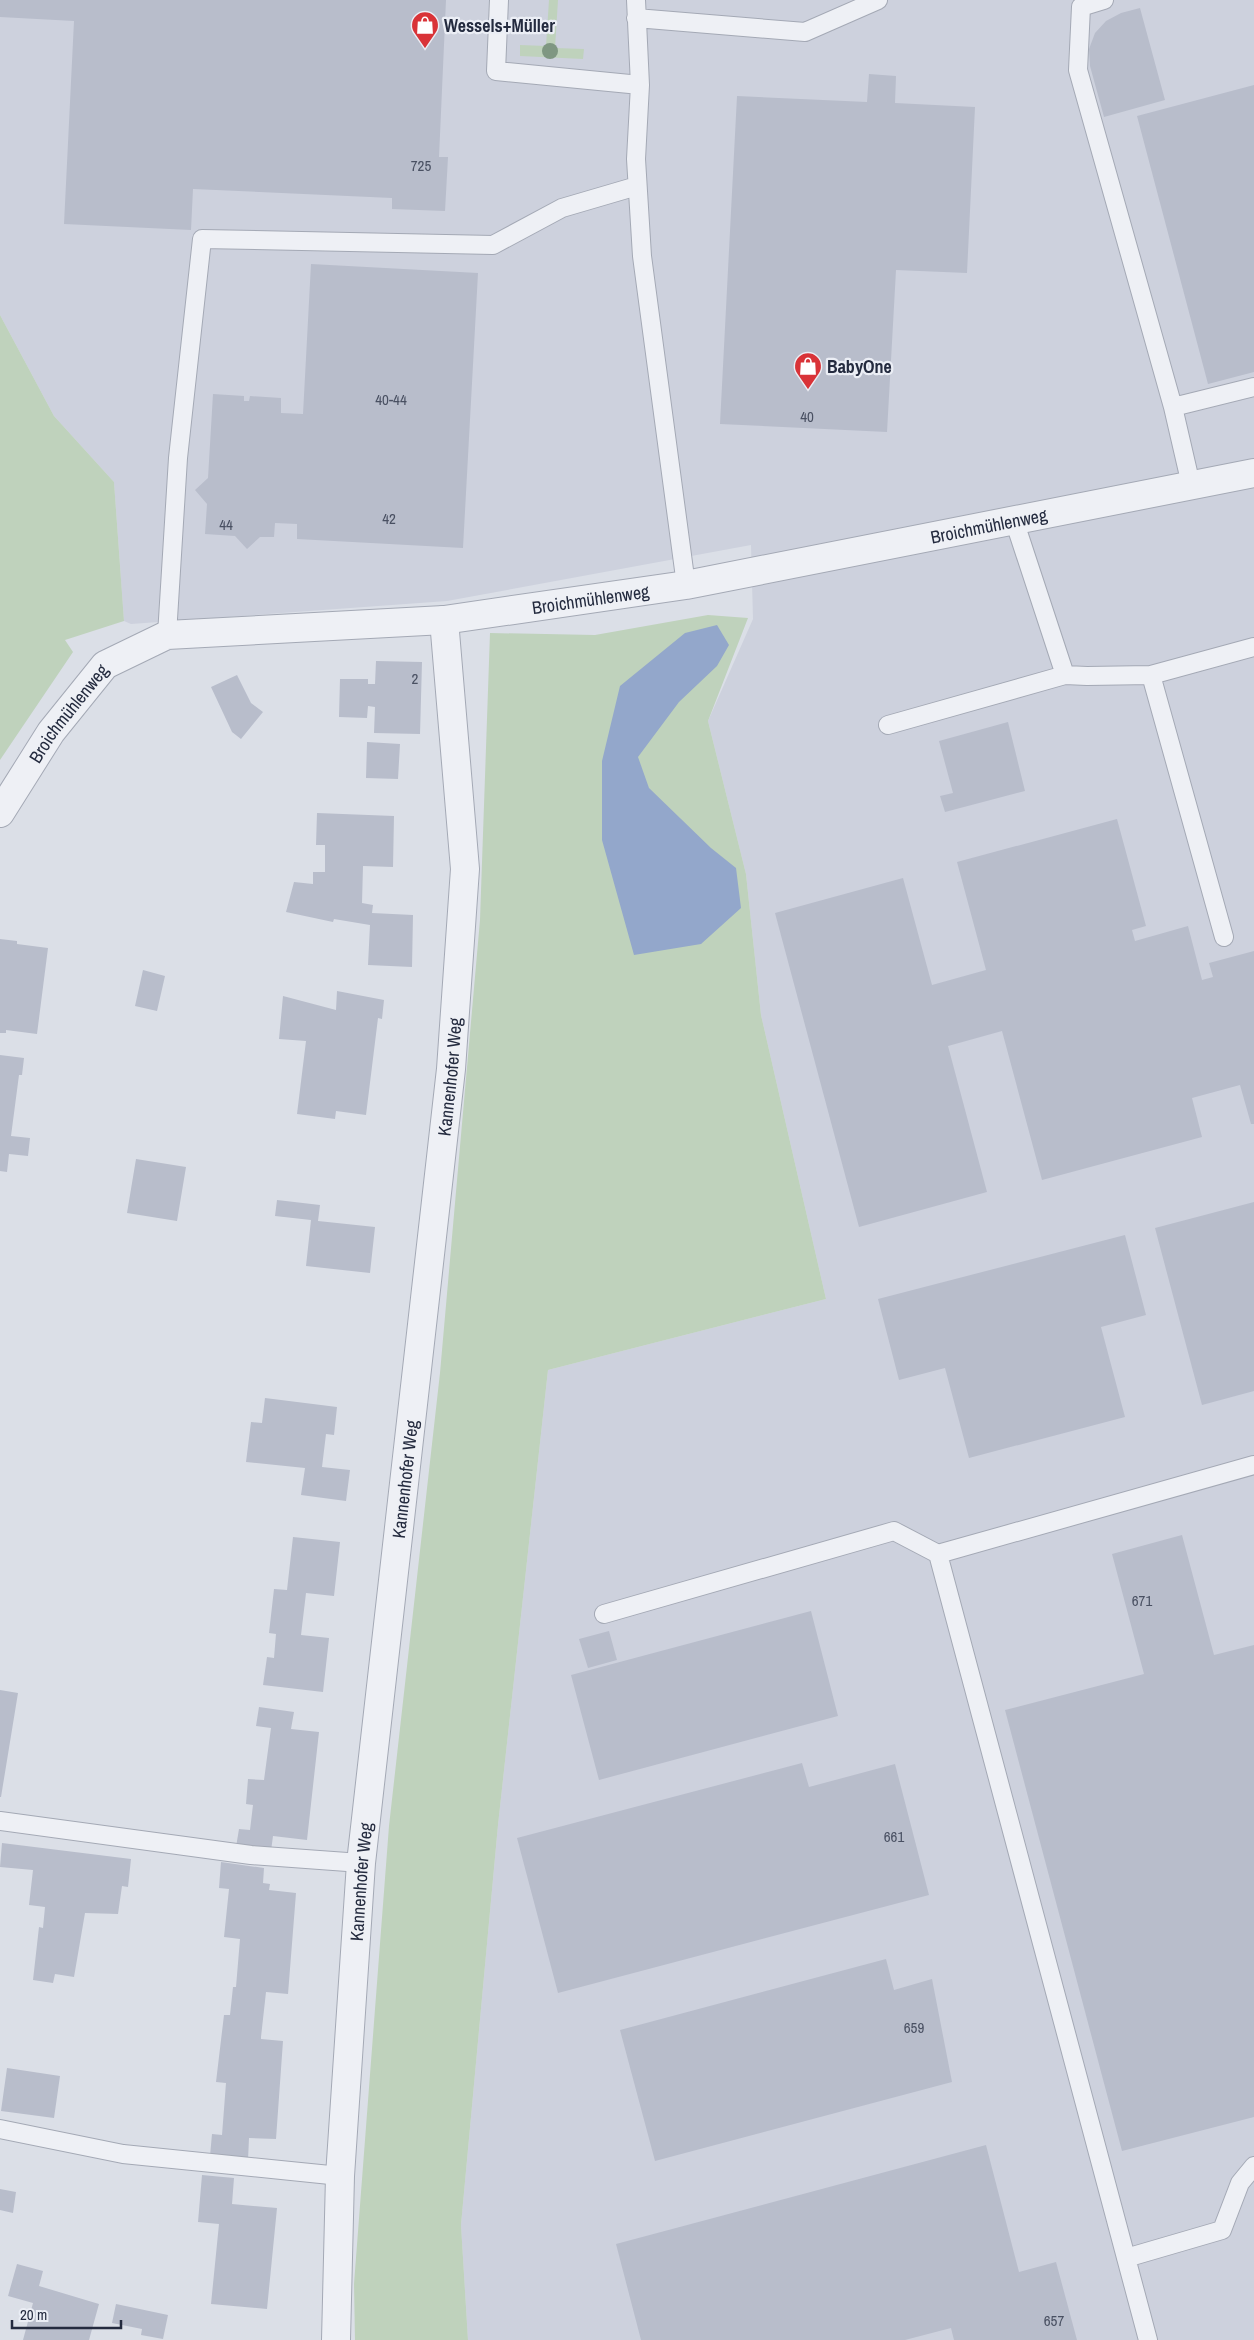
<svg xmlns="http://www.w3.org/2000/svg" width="1254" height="2340" font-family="'Archivo Narrow',sans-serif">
<rect width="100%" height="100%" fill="#dbdfe7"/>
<!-- built -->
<path fill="#cdd1dd" d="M0,0h1254v2340h-786l-7,-115 37,-400 50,-455 278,-71 -65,-284 -15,-141 -38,-153 45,-102 -2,-74 -304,56 -316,23 -7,-3 -10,-139 -60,-66 -54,-101z"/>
<!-- green -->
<path fill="#bfd2bc" d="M549,0h9l-3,48 29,1 -1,10 -63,-3v-11l26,1z
M0,315l54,101 60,66 10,139 -59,19 8,12 -73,108z
M708,615l40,3 -40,103 38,153 15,141 65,284 -278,71 -50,455 -37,400 7,115h-113l-1,-56 35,-458 51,-453 40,-453 10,-287 105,2z"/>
<!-- water -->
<path fill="#93a7cb" d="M717,625l12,20 -12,21 -38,36 -41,55 11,31 62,60 25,20 5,40 -40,36 -67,11 -32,-115v-79l18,-75 65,-53z"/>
<!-- building -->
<path fill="#b8bdcb" d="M0,0h446l-7,157h9l-3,54 -53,-2v-11l-199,-9 -2,41 -127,-6 10,-203 -74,-4z
M1140,8l25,92 -61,17 -14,-51 -1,-17 6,-16 11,-12 15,-8z
M869,74l27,2 -1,27 80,4 -8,166 -71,-3 -9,162 -167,-8 17,-328 130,6z
M1254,85v287l-46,12 -71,-268z
M311,264l167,9 -15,275 -166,-9v-15l-22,-1 -1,14h-14l-13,12 -12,-13 -30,-2 2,-30 -12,-14 13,-12 5,-84 31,2v5h5l1,-5 31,2v15l22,1z
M376,661l46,1 -2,72 -46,-1 1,-26 -7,-1 -1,12 -28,-1 1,-38h28v5h7z
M237,675l14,28 12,9 -22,27 -9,-7 -21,-45z
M1008,722l17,69 -80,21 -5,-16 13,-3 -14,-52z
M367,742l33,2 -2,35 -32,-1z
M317,813l77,3 -1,51 -30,-1 -1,37 11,2 -1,8 41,2 -1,52 -44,-2 2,-40 -36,-6 -1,3 -47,-10 8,-30 19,2v-12h12v-27h-9z
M1117,819l29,107 -14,4 3,11 53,-15 14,54 11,-3 -4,-14 45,-12v173h-3l-11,-39 -48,13 10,39 -160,43 -40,-149 -54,15 39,146 -128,35 -84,-314 128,-35 29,107 54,-15 -29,-108z
M0,939l17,2v3l31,4 -11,86 -31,-4v3h-6z
M143,970l22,6 -8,35 -22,-5z
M337,991l47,9 -2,19 -4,-1 -12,97 -30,-4 -1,8 -38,-5 9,-73 -27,-2 4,-43 53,14z
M0,1055l24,3 -2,17h-3l-8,61 19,2 -2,18 -19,-2 -2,18 -7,-1z
M136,1159l50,8 -9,54 -50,-8z
M277,1200l43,5 -2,16 57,6 -5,46 -64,-7 5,-46 -36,-4z
M1254,1202v189l-52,14 -47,-177z
M1125,1235l21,80 -45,12 24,90 -156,41 -24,-90 -46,12 -21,-81z
M265,1398l72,9 -3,28 -8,-1 -4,33 28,3 -4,31 -45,-6 4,-27 -59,-6 5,-40 11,1z
M1182,1535l32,120 40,-10v472l-132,34 -117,-441 139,-36 -32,-120z
M293,1537l47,5 -6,54 -28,-3 -5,42 28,3 -6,54 -60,-7 4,-28 7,1 2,-24 -7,-1 5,-44 13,1z
M811,1611l27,105 -239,64 -28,-105z
M609,1631l8,29 -29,8 -9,-29z
M0,1690l18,3 -17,104h-1z
M259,1707l35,5 -3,17 28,3 -12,108 -34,-4 -2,15 -35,-4 3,-18 11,1 3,-25 -7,-1 2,-25 16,1 7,-52 -15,-2z
M802,1763l7,24 86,-23 34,131 -371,98 -41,-155z
M2,1843l129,16 -3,28 -6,-1 -4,28 -33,-1 -11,64 -19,-3 -2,9 -20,-3 6,-53 4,1 2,-21 -16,-2 4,-35 -33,-3z
M221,1862l43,6 -1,15 7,1 -1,6 27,3 -8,101 -22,-2 -5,45v2l22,2 -7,98 -27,-1 -1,22 -38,-4 2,-22 10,1 4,-52 -10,-1 8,-67h6l3,-28h3l4,-48 -16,-2 5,-48 -10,-1z
M886,1959l8,31 38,-11 20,103 -297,79 -35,-131z
M7,2068l53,8 -6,42 -53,-7z
M986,2145l33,127 37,-10 21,78h-123l-3,-12 -46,12h-264l-25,-96z
M202,2175l32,3 -2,26 45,4 -10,101 -56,-5 8,-80 -21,-2z
M0,2189l16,3 -3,21 -13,-3z
M17,2264l26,7 -4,15 60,18 -10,36h-66l10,-37 -25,-7z
M116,2304l52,11 -5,24 -22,-4 1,-6 -30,-6z"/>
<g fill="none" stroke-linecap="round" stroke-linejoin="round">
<!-- service casing -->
<g stroke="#a4a9b5" stroke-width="20">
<path id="service" d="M499,0l-3,71 144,14
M636,0l4,85 -4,74 6,97 44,329
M1104,0l-23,7 -3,63 95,337 18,78
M636,18l169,14 73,-32
M1173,407l81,-20
M1014,520l51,155 22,1 64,-1 103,-28
M167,635l11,-177 24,-219 291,6 69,-37 75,-22
M1151,675l73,262
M888,725l177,-50
M938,1554l316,-89
M604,1614l290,-83 44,23 210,786
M0,1821l251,34 110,8
M0,2129l123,25 217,22
M1126,2258l96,-28 18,-47 14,-17"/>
</g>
<!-- minor casing -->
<g stroke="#a4a9b5" stroke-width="30">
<g id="minor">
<path id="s1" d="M0,813l51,-81 54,-67 62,-30 277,-15 242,-35 568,-112"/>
<path id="s2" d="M336,2340l4,-164 21,-313 90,-794 14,-200 -21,-249"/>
</g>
</g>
<!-- service -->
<use href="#service" stroke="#eef0f5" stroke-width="18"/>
<!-- minor -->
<use href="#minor" stroke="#eef0f5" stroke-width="28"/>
</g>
<!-- trees -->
<circle fill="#7f9782" cx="550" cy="51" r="8"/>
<!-- icons -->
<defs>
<g id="shop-pin" transform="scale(1.4375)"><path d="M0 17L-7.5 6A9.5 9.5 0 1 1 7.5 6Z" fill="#d93338" stroke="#ebeef5"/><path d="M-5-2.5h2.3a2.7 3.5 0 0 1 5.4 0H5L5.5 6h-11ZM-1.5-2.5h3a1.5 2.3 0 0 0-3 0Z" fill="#fff"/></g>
</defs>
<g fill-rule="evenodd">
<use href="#shop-pin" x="425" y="25"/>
<use href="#shop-pin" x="808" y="366"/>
</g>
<g text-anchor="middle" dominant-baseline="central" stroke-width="4.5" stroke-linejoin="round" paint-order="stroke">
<!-- number labels -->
<g font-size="15" fill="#495062">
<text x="421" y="165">725</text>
<text x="391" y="399">40-44</text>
<text x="807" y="416">40</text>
<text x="389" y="518">42</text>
<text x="226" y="524">44</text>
<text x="415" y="678">2</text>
<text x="1142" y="1600">671</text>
<text x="894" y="1836">661</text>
<text x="914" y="2027">659</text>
<text x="1054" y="2320">657</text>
</g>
<!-- poi labels -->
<g font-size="18" font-weight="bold" fill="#242b3f" stroke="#ebeef5" text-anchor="start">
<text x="444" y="25">Wessels+Müller</text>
<text x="827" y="366">BabyOne</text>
</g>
<!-- street labels -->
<g font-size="18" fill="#242b3f" stroke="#ebeef5">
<text stroke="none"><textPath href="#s1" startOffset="1081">Broichmühlenweg</textPath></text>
<text stroke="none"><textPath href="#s1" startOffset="676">Broichmühlenweg</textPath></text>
<text stroke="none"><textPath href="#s1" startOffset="121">Broichmühlenweg</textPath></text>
<text stroke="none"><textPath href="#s2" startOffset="1269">Kannenhofer Weg</textPath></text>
<text stroke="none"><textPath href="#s2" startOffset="864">Kannenhofer Weg</textPath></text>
<text stroke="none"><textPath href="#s2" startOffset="459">Kannenhofer Weg</textPath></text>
</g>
</g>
<!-- scale -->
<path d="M12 2320v8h109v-8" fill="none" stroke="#242b3f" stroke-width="2.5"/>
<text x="20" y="2320" font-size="15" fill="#242b3f" stroke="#ebeef5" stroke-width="4" paint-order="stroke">20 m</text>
</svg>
